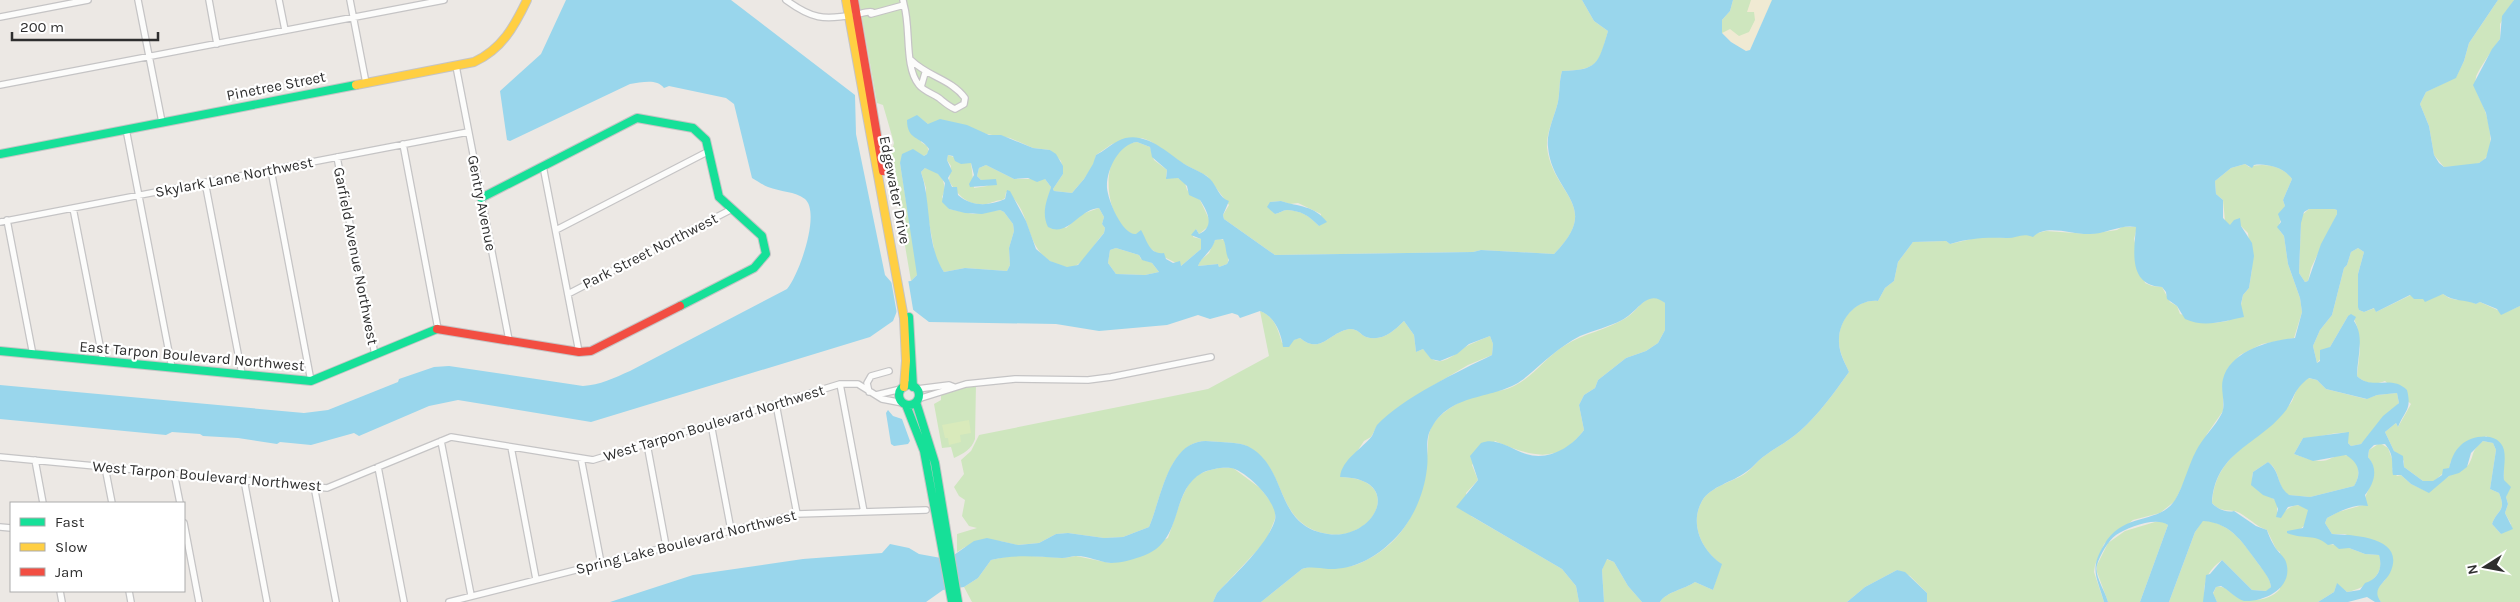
<svg xmlns="http://www.w3.org/2000/svg" width="2520" height="602" font-family="Karla,sans-serif">
<rect width="100%" height="100%" fill="#ece8e4"/>
<!-- green -->
<path fill="#cee6be" fill-rule="evenodd" d="M859,0h723l12,21 14,10c-9,32 -9,39 -46,40 -3,10 -2,20 -4,31 -3,13 -12,31 -11,45 5,48 56,58 7,107l-73,-4 -8,2 -198,3 -51,-36 -1,-4 6,-10 -22,-29 -25,-13 -32,-22 -8,-3 -30,6 -16,11 -2,9 -10,15 -12,14 -18,-2 -1,-2 10,-15 -2,-13 -11,-11 -17,-2 -23,-10 -82,-14 -8,-6 1,24 6,4 2,6 -5,4 -6,-2 -18,9 17,106v6l-6,6 -21,-124 4,-14 -11,-38 -6,-2zM1281,201l9,3 8,-1 23,11 -2,12c-11,-11 -17,-15 -32,-16 -4,0 -7,3 -12,4l-5,-12z
M1733,0h39l-20,43 -30,-10v-13l8,-9z
M2498,0h16l-14,24v15c-5,7 -22,31 -24,38 -3,15 6,23 10,37 4,13 10,42 -7,49 -10,4 -24,3 -35,4l-10,-12 -5,-29 -9,-22 6,-12 30,-15 8,-16 5,-18z
M1137,142l13,5 4,13 13,10 -1,7 12,1 7,5 2,7 13,10 9,19v7l-10,8 -3,-5 -3,8 8,2v10l-20,17c-11,-8 -36,-13 -38,-32 -2,0 -9,1 -11,0 -29,-15 -35,-88 5,-92z
M948,155l23,8 3,25 13,-2 6,-6h-12l-4,-4 2,-8 7,-3 28,14h31l6,8 -6,23 21,18 16,-14 17,-6 5,9 -2,7 3,4 -1,5c-9,9 -16,25 -27,32 -6,4 -13,2 -19,0 -36,-14 -24,-55 -52,-73l-1,6 -3,2c-6,0 -10,3 -16,4 -19,2 -28,-9 -37,-23l2,-15 -4,-6z
M2245,164l4,3c14,-5 35,-1 43,12l-9,21 2,6 -6,19 1,6 4,5 4,28 12,34 2,14 -8,26 -32,6 -22,11 -12,13 -5,12v31l-16,23 -32,67 -15,12 -27,7 -29,24 -9,21 -1,7 10,30h-177v-9l-17,-17 -13,-6 -32,17 -18,15h-187c6,-10 25,-13 35,-20l18,8 8,-26c-19,-14 -32,-40 -19,-63 9,-15 31,-19 44,-28 7,-5 11,-12 17,-16 12,-9 26,-16 37,-26 19,-17 34,-38 49,-59 -4,-9 -10,-20 -10,-30 -1,-23 17,-43 39,-41l7,-13 9,-7 4,-19 15,-20 33,-1 4,3 34,-8 23,2 8,-3h14l17,-4 43,3 28,-4 5,-3h15l-3,12 11,44 7,3 10,1 8,15 7,4 3,8 34,9 14,-2 13,-16 2,-10 6,-7 3,-19 -4,-36 -7,-7h-11l-5,-5 -2,-21 -7,-6 -1,-13 16,-13z
M925,168c15,1 24,16 17,29l7,12 24,5 27,-4 4,2 9,12 1,7 -5,17 1,17 -3,6 -42,-3 -21,4 -8,-12 -10,-54v-18l-5,-16z
M2309,209h25l3,1v4l-26,54 -3,13 -3,1 -6,-9 2,-50v-7z
M1220,239l4,1c2,8 7,16 3,24l-8,3 -1,-3 -20,2 2,-5 9,-8 6,-13z
M1116,248l23,7 2,4 11,4 7,9 -14,3 -29,-1 -8,-11 2,-13z
M2358,248l6,4 -6,22 1,36 5,2 11,-4 1,4 35,-17 12,3 20,-4 6,4 8,2 8,-1 11,5 4,-2 24,11 16,-7v296h-139l-4,-5v-8l8,-9 7,-23 -47,-23h-13l-7,-11 2,-5 11,-6 25,-7c2,-4 2,-8 4,-12 6,-12 11,-24 1,-36l1,-7 11,-7 8,5 6,16 -2,5 5,7 4,-1 10,9 15,7c11,-5 14,-9 23,-15 7,-4 15,-5 20,-12 6,-10 1,-12 14,-23l10,2 3,7 -6,39 9,4c8,19 -2,16 -7,31l9,10 10,-10 -6,-11 3,-9 -2,-7 2,-12 -4,-4 -1,-33 -17,-12 -35,25 -2,7 -16,14 -10,-1 -19,-14v-6l-10,-10 -9,-19 11,-9 2,4 13,-23 -26,-23c-10,4 -20,3 -28,-5l3,-27 -3,-23 -3,-7 -6,-3 -18,31 -13,16 -4,-17 7,-16 12,-15 12,-47 3,-3 4,-13z
M1652,297l8,2 5,4v27l-7,13 -12,8 -20,7 -28,22 -3,8 -11,7 -5,10 5,25c-26,36 -54,26 -89,11l-23,24 6,15 -12,13 5,23 91,53 14,17 3,16h-318l41,-33c15,-6 36,3 56,-5 48,-20 64,-60 69,-108 2,-12 -1,-22 7,-33 12,-16 35,-27 55,-31 8,-1 18,-2 25,-6 19,-9 32,-29 50,-40 20,-13 43,-16 62,-28 10,-6 15,-17 26,-21z
M1260,311c14,5 18,18 22,32l18,-5c21,17 28,-5 49,-9 8,-1 11,5 17,8 16,5 28,-6 38,-16l10,14 2,17 7,-3c3,3 5,6 8,9 13,11 29,-10 40,-14 6,-3 12,-5 19,-8l3,8 -1,11 -24,10 -44,26 -32,22 -15,13 -6,11 -7,4 -24,36c66,1 35,65 -12,57 -54,-9 -39,-63 -78,-86 -8,-6 -20,-5 -29,-6 -7,0 -16,-2 -23,0 -31,8 -38,60 -49,85l-26,10 -19,1 -36,-5 -12,1 -17,9 -22,2 -17,-4 -35,6 -8,5v-18l20,-6 -8,-2 -7,-10 3,-16 -6,-4 -5,-9 10,-13 -3,-14 10,-9 8,-16 229,-46 61,-33z
M2308,378l9,2 9,9 40,10 11,-4 20,-2 2,10 -38,41 -10,2 -3,-3v-10c-12,-2 -31,5 -45,5l-9,16c8,3 19,7 27,7 8,0 15,-7 23,-6 17,1 17,21 10,31l-44,11 -22,-2c-12,-10 -7,-24 -20,-33l-15,10c-5,21 15,20 24,30v10l6,1c8,-8 17,-11 26,-3l-3,14 -7,6 9,7h11l11,7 19,4 16,6 14,1c8,21 -16,34 -32,37l-10,-8 -3,8 -16,10h-101l-4,-8 3,-7c10,-2 14,6 21,10 16,5 32,4 43,-8v-37l-4,-3 -9,-19c-11,-3 -24,-18 -33,-19 -8,-1 -15,0 -22,-8 3,-47 39,-57 66,-86 4,-5 13,-12 15,-18 4,-11 5,-13 15,-21z
M976,383l-1,56c-4,11 -11,14 -21,19l-3,-11 -9,1 -8,-44 7,-4v-6z
M1219,468h14l27,20 15,19v12l-9,22 -49,52 -4,9h-241l-8,-15 14,-9 13,-18 23,-5 50,3 12,-2 34,7 58,-25c6,-16 14,-48 25,-59 7,-7 17,-9 26,-11z
M2203,520c30,4 41,24 57,46 5,6 10,12 11,21l-4,4 -15,-1 -30,-30c-14,10 -20,22 -17,40l-2,2h-34l26,-70z
M2155,522h9l4,3 -28,77h-32l-11,-30v-7l11,-22 17,-12z
M1606,559l8,3 14,24 14,16h-38l-2,-32z"/>
<!-- sand -->
<path fill="#f0ead3" d="M1751,0h21l-22,50 -4,1 -15,-9 -9,-9 8,-4 9,7 10,-4 6,-12 -1,-8h-7z"/>
<!-- pitch -->
<path fill="#d9eabb" d="M969,420l2,13 -11,2 1,7 -12,3 -1,-7h-3l-3,-13z"/>
<!-- water -->
<path fill="#99d6ec" fill-rule="evenodd" d="M566,0h165l124,95 1,39 29,141 7,8 19,-2 6,-6 -17,-112 2,-9 11,-5 11,7 3,-2 2,-5c-8,-13 -22,-8 -22,-29l10,-5 11,9 12,-5 27,6 22,10h12l32,13 17,2 6,4 7,12v8l-10,15 1,2 18,2 12,-14 9,-15 3,-9c8,-4 14,-10 22,-14 23,-12 45,8 62,20 9,7 22,10 30,18 7,7 9,19 19,22l-6,14 1,4 51,36 198,-3 8,-2 73,4c49,-49 -2,-59 -6,-107 -2,-14 7,-32 10,-45 2,-11 1,-21 4,-31 36,-1 36,-7 46,-40l-14,-10 -12,-21h151l-3,11 -8,9v13l9,9 15,9 4,-1 22,-50h726l-29,43 -5,18 -8,17 -30,14 -6,12 9,22 5,29 5,8 5,4 35,-4 7,-5 5,-19 -5,-26 -13,-28 19,-36 8,-10 2,-23 12,-16h6v306l-19,9 -4,-6 -17,-7 -4,2c-12,-5 -22,-2 -33,-10l-18,8 -2,-3h-9l-4,-4 -34,17 -2,-4 -10,4 -5,-2 -1,-3v-33l6,-22 -6,-4 -7,4 -4,13 -3,3 -12,47 -12,15 -7,16 4,17 3,-2v-11l10,-3 18,-31 3,-2 5,3 -2,4c11,16 3,37 3,55 15,15 34,-2 50,14 5,20 -2,20 -9,37l-2,-4 -11,9 9,19 9,5 1,11 19,14h10l9,-6 1,-6 6,-1c2,-8 5,-17 12,-23 11,-10 38,-14 43,5 2,10 -1,20 0,30l7,7 -5,10 2,7 -3,9 8,16 -12,5 -9,-10c5,-15 15,-12 7,-31l-9,-4 6,-39 -3,-7 -10,-2 -12,12 -4,14 -8,6 -10,3 -20,17 -18,-9 -10,-9h-8c-2,-12 2,-19 -8,-31l-11,1 -5,5 -1,7c11,12 6,27 -3,38l3,11c-13,-3 -30,6 -41,12l-2,5 7,11c22,1 75,3 58,39 -6,11 -19,16 -9,29h-6l-8,-5 -19,5h-30l16,-10 3,-9 10,9 13,-2 5,-7c13,-4 18,-15 14,-28l-14,-1 -16,-6 -10,1 -6,-5 -5,1c-14,-12 -23,-5 -41,-12v-2l16,-3 5,-18 -10,-5 -10,2 -7,11 -5,-1 2,-8 -4,-10 -11,-4 -12,-10 2,-13 15,-10c13,10 8,23 21,33l21,2 44,-11c8,-13 5,-23 -8,-31l-33,6 -19,-7 9,-16 46,-6 -1,11 3,3 10,-2 22,-28 16,-13 -2,-10 -20,2 -10,4 -41,-10 -9,-9 -8,-2c-18,13 -14,23 -27,37 -27,31 -67,38 -70,88 5,6 15,10 22,8l22,15 11,4c2,6 6,15 10,20 4,5 9,8 10,16 4,23 -23,36 -43,35 -9,-3 -15,-11 -23,-15l-5,1 -3,6 4,9h-14l3,-27 4,-1 12,-14 30,30 14,1 5,-4c-1,-9 -7,-15 -11,-21 -16,-21 -27,-43 -57,-45l-8,11 -26,70h-29l28,-77c-12,-9 -40,2 -52,10 -8,6 -16,20 -19,30 -3,10 8,26 11,37h-4c-7,-25 -15,-33 0,-57 19,-34 55,-20 71,-45 9,-15 13,-34 21,-49 7,-14 19,-24 26,-38 4,-10 -2,-23 1,-34 7,-28 47,-39 72,-41l7,-26 -2,-14 -12,-34 -4,-28 -7,-9 4,-5 -3,-8 7,-8 -2,-6 9,-21c-7,-11 -25,-16 -38,-14l-2,3 -7,-4 -14,4 -16,13 1,13 7,6v18l7,7 4,-5 6,-2 1,8 11,17 2,13 -5,32 -6,7 -2,9 3,13c-20,4 -39,11 -59,2l-8,-13 -10,-7 -1,-7 -4,-5c-34,-2 -28,-35 -26,-60 -15,-3 -31,7 -46,7 -17,1 -44,-11 -57,3 -11,-5 -18,2 -27,1 -19,-1 -37,0 -56,6l-4,-3 -33,1 -15,20 -4,19 -9,7 -7,13c-22,-2 -40,19 -39,41 0,11 6,21 10,30 -15,21 -30,42 -49,59 -11,10 -25,17 -37,26 -6,4 -10,11 -17,15 -13,10 -35,14 -44,29 -13,23 0,50 20,63l-9,26 -18,-8c-10,7 -29,10 -35,20h-18l-14,-16 -14,-24 -7,-3 -5,11 2,32h-25l-3,-16 -14,-17 -106,-62 22,-27 -8,-24 11,-13c16,-6 29,6 45,11 22,7 45,-6 58,-24l-5,-25 5,-10 11,-7 3,-8 28,-22 20,-7 12,-8 7,-13v-27c-18,-15 -27,9 -43,17 -13,7 -28,10 -42,16 -21,11 -36,26 -54,41 -27,24 -73,13 -94,50 -8,12 -3,27 -5,41 -3,28 -16,57 -38,76 -16,15 -38,26 -61,25 -9,-1 -18,-3 -26,0l-41,33h-48l4,-9c18,-19 51,-49 58,-73 4,-17 -28,-49 -44,-52 -9,-1 -21,1 -29,5 -34,19 -16,70 -62,84 -9,3 -20,6 -29,6 -12,-1 -22,-7 -34,-7 -5,0 -10,2 -15,2 -26,-1 -45,-4 -71,2l-13,18 -14,9 -21,3 -17,12h-316l83,-27 110,-16 79,-6 8,-9 19,4 10,6 22,4 10,-1 23,-16 13,-3 31,7 21,-2 17,-9 12,-1 36,5 19,-1 26,-10c11,-25 18,-78 49,-85 7,-2 16,0 23,0 9,1 21,0 30,6 38,23 23,78 77,86 47,7 78,-56 12,-57 2,-18 22,-28 32,-41 2,-4 3,-8 5,-11 25,-27 82,-54 115,-70l1,-11 -3,-8 -21,8 -12,10 -17,7 -9,-2 -8,-10 -7,3 -2,-17 -10,-14c-10,10 -22,21 -38,16 -6,-3 -9,-9 -17,-8 -21,4 -28,26 -49,9l-6,2 -5,7h-6c-2,-15 -9,-31 -23,-36l-20,7 -2,-3 -6,-2 -22,6 -12,-4 -31,10 -68,6 -43,-7 -127,-2 -17,-13 -15,2 -4,10 -23,16 -279,85 -133,-22 -29,6 -70,30 -5,-3 -43,12 -31,-3 -3,2 -39,-6 -35,-2 -3,-2 -28,-2 -6,3 -166,-16v-34l304,28 24,-3 70,-28 1,-3 35,-12 15,-1 134,20c17,-1 31,-8 47,-15l157,-82c12,-14 34,-76 18,-90 -10,-8 -25,-7 -37,-12 -5,-2 -11,-6 -16,-9l-18,-74 -8,-6 -57,-12 -5,2c-8,-10 -23,-5 -34,-4l-120,57 -3,-1 -7,-49 41,-37zM1137,142l13,5 2,10 15,13 -1,9 12,-1 9,8 2,9 11,5c8,12 15,27 -1,34l-3,-5 -5,6 10,4v10l-20,17 -1,-5 -7,2 -7,-4 -2,-6c-15,2 -17,-13 -23,-23l-5,4c-14,1 -28,-34 -29,-46 -1,-18 12,-44 30,-46zM948,155l5,1 2,5 6,3 10,-1 3,12 -5,9 1,3 27,-2 -1,-6 -15,1 -4,-4 2,-8 7,-3 28,14 14,-1 9,4 8,-3 6,8c-4,13 -10,26 -3,40 20,11 31,-18 51,-19l5,9 -2,7 3,4 -1,5 -26,32 -11,2 -17,-6 -14,-12 -10,-28 -16,-30 -3,-1 -2,9c-16,7 -33,8 -47,-4l-1,-8h-5l-4,-9 4,-7 -5,-11zM925,168l13,6 7,9 -3,19 7,7 16,4 17,1 18,-4 4,2 9,12 1,7 -5,17 1,17 -3,6 -42,-3 -21,4c-19,-29 -12,-68 -23,-100zM2309,209h25l3,1v4l-16,30 -13,37 -3,1 -6,-9 2,-50 3,-11zM1223,239c4,8 2,14 6,21l-2,4 -8,3 -1,-3 -20,2c3,-9 14,-14 17,-26zM1116,248l23,7 3,5 10,3 7,9 -14,3 -29,-1 -8,-11 2,-13z
M1281,201c18,6 33,4 46,21l-8,4c-11,-11 -18,-15 -32,-16 -4,0 -7,3 -12,4l-8,-7 3,-5z
M888,410l5,6 9,3 8,22 -2,3 -14,2 -3,-2 -5,-31z
M1897,570l8,2 22,21v9h-80l18,-15z"/>
<!-- pier -->
<path fill="#ece8e4" d="M908,279l6,36 1,1 -1,-1 -1,-3 -2,-1h-4l-10,3 -6,-34z"/>
<g fill="none" stroke-linecap="round" stroke-linejoin="round">
<!-- street casing -->
<g stroke="#c5c4c5" stroke-width="8">
<path id="street" d="M138,0l24,122
M209,0l8,44
M279,0l6,30
M350,0l16,83
M786,0c26,19 37,20 68,15 6,-1 13,-4 18,-3
M904,5c7,23 0,62 15,80 6,7 13,8 20,13 5,4 9,8 16,11l9,-5 1,-6c-14,-19 -37,-21 -54,-38
M871,14l33,-9 -1,-5
M0,17l88,-17
M456,66l53,274
M0,85l444,-85
M921,87l4,-14
M126,129l46,239
M403,144l35,185
M337,157l38,198
M543,166l36,186
M271,170l40,211
M205,182l37,192
M73,208l30,153
M7,220l26,135
M0,222l468,-90
M556,230l153,-79
M568,294l164,-85
M840,384l24,128
M917,389l32,-4 5,2
M869,392l-2,-9 4,-7 18,-5
M876,395l25,-6
M918,399l48,-15 49,-5 73,1 23,-3 100,-20
M776,404l21,110
M711,424l20,106
M441,441l30,154
M647,444l19,102
M511,447l25,132
M0,457l327,31 124,-51 142,23 247,-76h18l24,15 21,4
M581,458l20,105
M35,460l8,43
M105,467l7,36
M378,467l26,135
M174,473l6,30
M244,480l23,122
M314,486l22,116
M184,523l15,79
M0,527l11,1
M60,591l2,11
M129,591l2,11
M449,602l348,-88 129,-4"/>
</g>
<!-- fast casing -->
<g stroke="#c5c4c5" stroke-width="10">
<path id="fast" d="M0,154l356,-69
M481,198l156,-80 56,10 13,12 13,57 43,39 4,18 -12,14 -74,38
M909,317l4,70
M0,351l311,30 126,-52
M899 395a10 10 0 1 1 20 0a10 10 0 1 1-20 0Z
M916,402l19,61 23,139
M906,405l18,46 28,151"/>
</g>
<!-- slow casing -->
<g stroke="#c5c4c5" stroke-width="10">
<path id="slow" d="M846,0l58,318 2,43 -2,26
M356,85l118,-23c28,-13 40,-35 53,-62"/>
</g>
<!-- jam casing -->
<g stroke="#c5c4c5" stroke-width="10">
<path id="jam" d="M854,0l29,171
M437,329l142,23 12,-1 89,-45"/>
</g>
<!-- street -->
<use href="#street" stroke="#fcfcfb" stroke-width="5.5"/>
<!-- fast -->
<use href="#fast" stroke="#16e098" stroke-width="8"/>
<!-- slow -->
<use href="#slow" stroke="#ffcf43" stroke-width="8"/>
<!-- jam -->
<use href="#jam" stroke="#f24e42" stroke-width="8"/>
</g>
<g text-anchor="middle" dominant-baseline="central" stroke-width="4.5" stroke-linejoin="round" paint-order="stroke">
<!-- street labels -->
<g font-size="15" fill="#2e2e2e" stroke="#fff">
<text transform="translate(276 86) rotate(-11)">Pinetree Street</text>
<text transform="translate(234 177) rotate(-11)">Skylark Lane Northwest</text>
<text transform="translate(895 190) rotate(79)">Edgewater Drive</text>
<text transform="translate(482 203) rotate(79)">Gentry Avenue</text>
<text transform="translate(650 251) rotate(-27)">Park Street Northwest</text>
<text transform="translate(356 256) rotate(79)">Garfield Avenue Northwest</text>
<text transform="translate(192 356) rotate(5)">East Tarpon Boulevard Northwest</text>
<text transform="translate(714 423) rotate(-17)">West Tarpon Boulevard Northwest</text>
<text transform="translate(207 476) rotate(5)">West Tarpon Boulevard Northwest</text>
<text transform="translate(686 542) rotate(-14)">Spring Lake Boulevard Northwest</text>
</g>
</g>
<!-- legend -->
<rect x="10" y="502" width="175" height="90" fill="#ffffff" stroke="#ababab"/>
<rect x="20" y="518" width="25" height="8" fill="#16e098" stroke="#ababab"/>
<text x="55" y="527" font-size="15" fill="#2e2e2e">Fast</text>
<rect x="20" y="543" width="25" height="8" fill="#ffcf43" stroke="#ababab"/>
<text x="55" y="552" font-size="15" fill="#2e2e2e">Slow</text>
<rect x="20" y="568" width="25" height="8" fill="#f24e42" stroke="#ababab"/>
<text x="55" y="577" font-size="15" fill="#2e2e2e">Jam</text>
<!-- north arrow -->
<g transform="translate(2485 567) rotate(259)" stroke="#ffffff" stroke-width="4" paint-order="stroke">
<path d="M0-4L9 19L0 12L-9 19Z" fill="#2e2e2e"/>
<text y="-8" font-size="14" font-weight="bold" text-anchor="middle" fill="#2e2e2e">N</text>
</g>
<!-- scale -->
<path d="M12 32v8h146v-8" fill="none" stroke="#2e2e2e" stroke-width="2.5"/>
<text x="20" y="32" font-size="15" fill="#2e2e2e" stroke="#ffffff" stroke-width="4" paint-order="stroke">200 m</text>
</svg>
